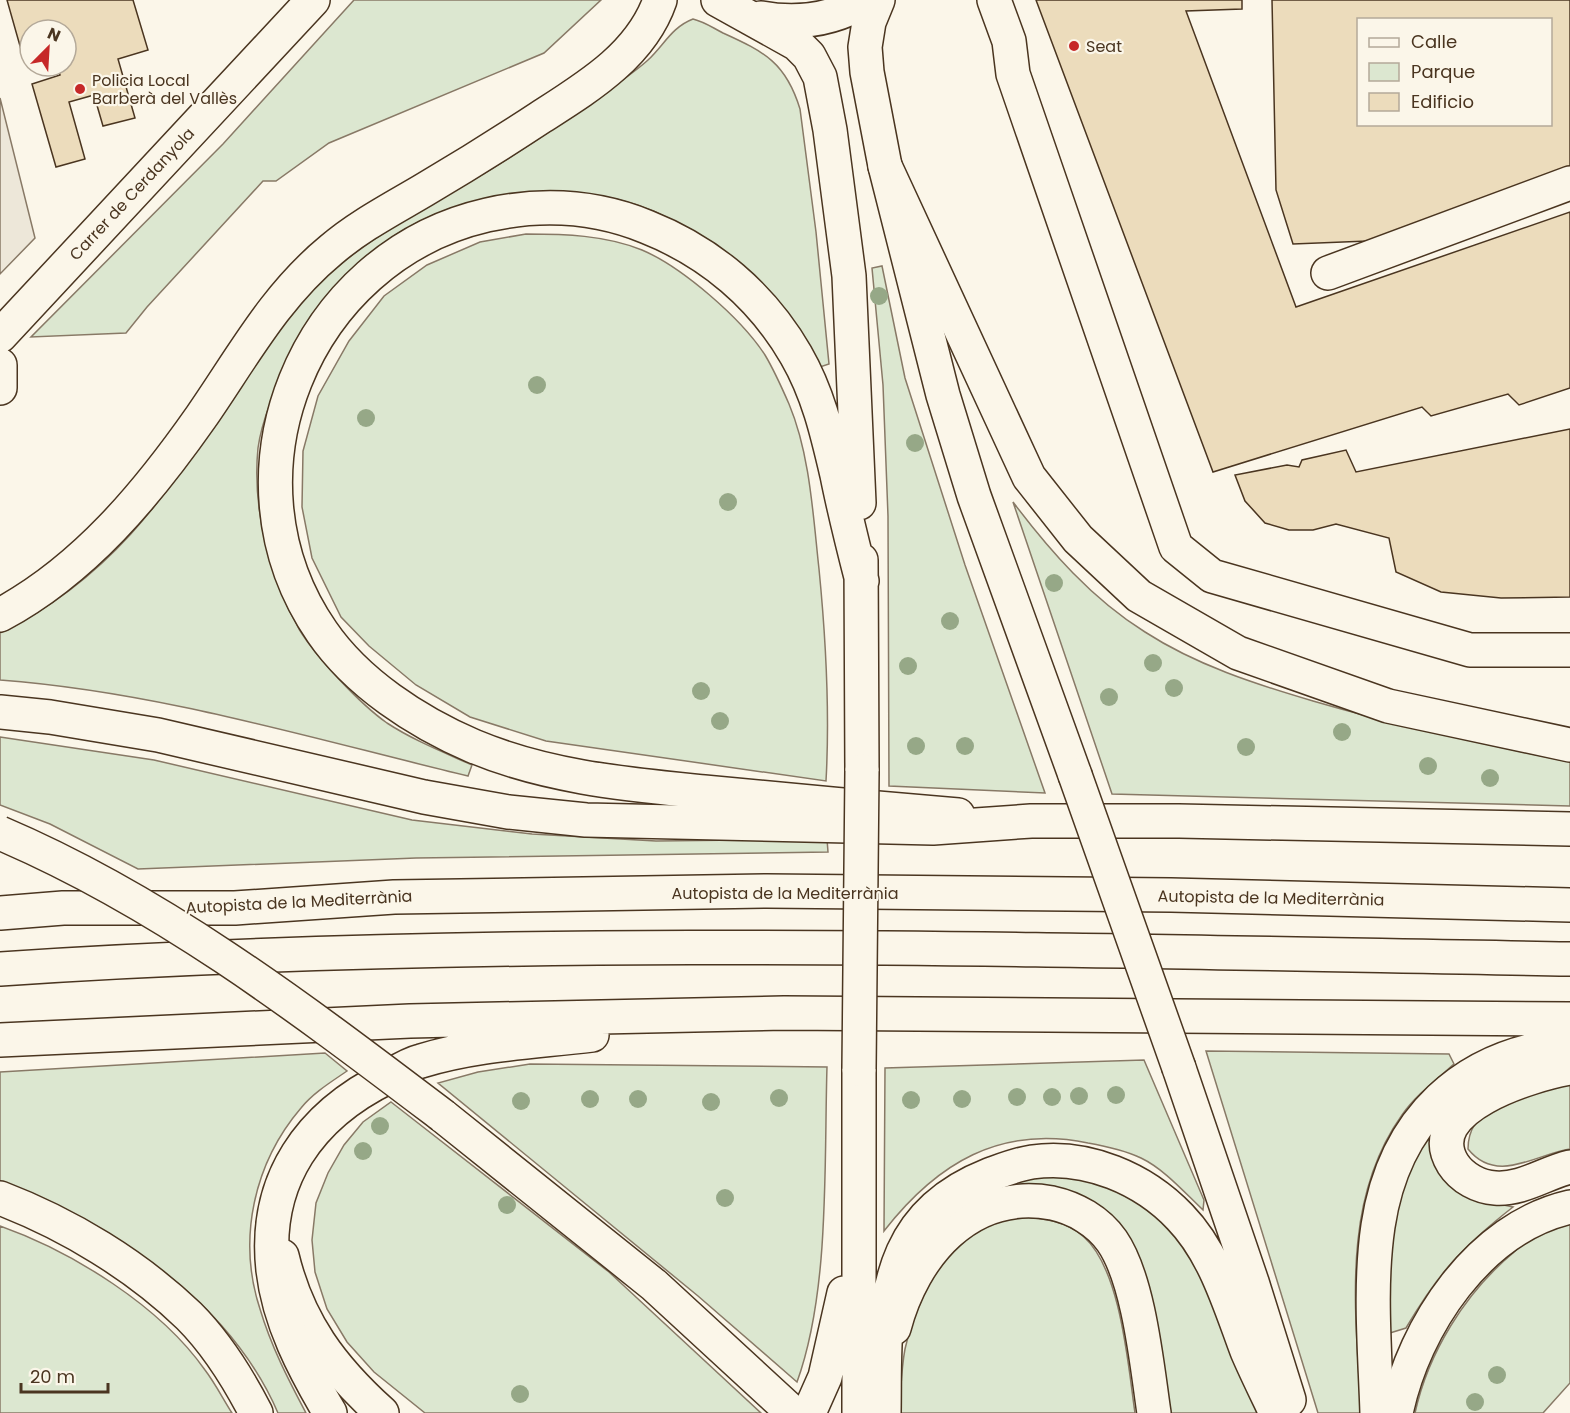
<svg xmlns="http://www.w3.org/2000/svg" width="1570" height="1413" font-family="Poppins,sans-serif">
<rect width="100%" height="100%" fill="#fbf6e9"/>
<!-- green -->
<path fill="#dce7d0" stroke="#887966" stroke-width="1.5" d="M354,0h247l-57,53 -215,90 -53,38h-13l-116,126 -21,26 -95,4 192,-193z
M693,19c12,3 20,9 30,14 42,19 63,30 77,76l16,123 13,132 -9,3c-27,-29 -53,-59 -79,-88 -11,-12 -22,-29 -35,-39 -11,-8 -24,-15 -36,-21 -42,-23 -95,-30 -143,-26 -114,9 -192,70 -240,172 -12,26 -25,54 -29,83 -6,60 11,128 41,181 17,28 61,75 88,94 26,17 56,29 85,42l-4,11c-155,-37 -308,-84 -468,-96v-47c118,-58 171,-146 242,-251 15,-22 29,-45 46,-66 55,-68 132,-104 205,-148 39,-24 77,-50 114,-77 14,-10 29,-20 41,-31 16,-15 24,-33 45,-41z
M526,234c38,0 79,1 116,16 40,17 99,68 123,105 9,15 17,33 24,49 21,50 24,111 30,165 7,71 11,141 7,212l-280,-40 -76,-24 -54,-32 -47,-39 -28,-29 -29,-59 -10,-51 1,-56 15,-55 31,-55 35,-45 43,-31 53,-23z
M882,266l23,112 60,187 80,228 -156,-7 -1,-270 -5,-131 -11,-117z
M1013,502c37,49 79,97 132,130 51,33 110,52 168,69 85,25 171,43 257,61v44l-458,-12z
M0,737l154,23 258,60 120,14 124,7 171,-2 1,13 -412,6 -278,11 -88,-45 -50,-19z
M1206,1051l243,3 5,10c-18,16 -39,32 -52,51 -62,87 -46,198 -41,298h-43z
M325,1053l22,18c-16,11 -34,22 -46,37 -47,55 -64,131 -41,201 11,37 28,70 46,104h-28c-27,-63 -79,-119 -136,-156 -44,-28 -95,-49 -142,-73v-112z
M1144,1060l60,140 -1,10c-19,-18 -39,-41 -62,-52 -17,-8 -36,-12 -53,-15 -88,-18 -151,20 -204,88l1,-163z
M530,1064l297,3c-3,97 3,224 -30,315l-99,-86 -260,-213 40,-11z
M1570,1081v68c-34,5 -73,36 -102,0 0,-50 64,-57 102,-68z
M391,1102l218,170 152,141h-336l-51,-41 -27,-30 -20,-33 -12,-37 -3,-32 4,-37 12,-30 16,-28 19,-23z
M1434,1130l42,69 37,8c-51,40 -74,65 -107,121l-16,5c-1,-57 -2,-110 19,-164 5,-13 17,-27 25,-39z
M1021,1175h59l64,27 44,44 56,129 13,38h-88c-6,-57 -11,-115 -37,-167l-136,-56z
M1019,1217c23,1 48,4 65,20 37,33 44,128 51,176h-236c2,-21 2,-43 6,-64 7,-34 37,-104 69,-121 13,-6 31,-8 45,-11z
M1570,1224v159l-27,30h-128c13,-60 50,-120 98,-160 6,-6 14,-14 21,-17 11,-6 25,-8 36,-12z
M0,1226c73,26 160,80 205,144 10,13 18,29 27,43h-232z"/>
<!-- parking -->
<path fill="#ede7d9" stroke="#887966" stroke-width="1.5" d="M0,98l35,140 -35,36z"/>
<!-- building -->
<path fill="#ecdcbc" stroke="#4a3520" stroke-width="1.5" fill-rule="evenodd" d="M7,0h126l15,50 -30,9 17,59 -32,8 -9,-31 -25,7 16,57 -29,8 -24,-83 28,-9 -2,-9h8v-36h-36v20l-8,3z
M1036,0h206v9l-56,2 110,296 274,-95v176l-51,17 -11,-11 -77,22 -9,-9 -209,65z
M1272,0h298v167l-202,74 -75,3 -17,-54zM1358,20h192v104h-192z
M1570,429v168l-69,1 -60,-6 -45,-20 -7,-34 -53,-14 -23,6h-24l-24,-7 -20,-22 -10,-26 52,-10 12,2 3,-7 44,-10 10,22z"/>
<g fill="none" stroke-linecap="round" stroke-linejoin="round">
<!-- minor casing -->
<g stroke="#4a3520" stroke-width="36">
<path id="minor" d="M994,0l15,41 4,33 163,473 36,29 258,74h100
M1328,273l242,-90
M0,336l313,-336
M0,365v23
M894,1328c19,-73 75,-140 158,-125 23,5 46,18 60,38 27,39 35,125 42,172
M1396,1413c18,-87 83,-185 174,-206"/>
</g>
<!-- major casing -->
<g stroke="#4a3520" stroke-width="36">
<path id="major" d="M718,0l79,44 12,12 11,21 10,53 19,146 10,227
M878,0l-9,22 -4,25 2,25 18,94 58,229 31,101 101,279
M761,18c38,7 72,2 105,-18
M861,560l1,211
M862,581c-9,-35 -18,-71 -25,-106 -10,-43 -19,-82 -41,-120 -34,-59 -86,-103 -149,-128 -51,-21 -106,-24 -160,-12 -183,42 -273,261 -165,417 35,51 95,90 151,114 74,31 152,38 231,46 85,8 169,16 254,23
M0,615c84,-45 147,-121 201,-198 41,-59 73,-120 130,-167 28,-24 61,-41 93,-60 39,-23 79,-48 117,-73 47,-30 100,-62 119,-117
M1179,1068l73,214 37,118
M859,1069v344
M282,1256c16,67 50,112 100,157
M809,1413l16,-36 19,-84
M884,1413c1,-53 -3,-112 19,-161 17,-38 48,-62 86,-77 14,-5 29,-11 43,-13 55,-8 112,17 148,55 35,36 50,89 67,134 9,21 19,41 29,62"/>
</g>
<!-- highway casing -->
<g stroke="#4a3520" stroke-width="36">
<path id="highway" d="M885,166l144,311 49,62 61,57 99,57 150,53 182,39
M0,712l50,5 108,18 266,62 84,15 78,8 347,8 98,-7h148l391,8
M0,913l63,-5h172l159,-11 373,-6 404,4 399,10
M0,969c523,-35 1047,-19 1570,-10
M0,1040l410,-19 374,-8 786,6
M1570,1068c-36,6 -152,40 -117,96 9,14 26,23 42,24 27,2 50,-15 75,-21
M443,1116l211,169 139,128
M0,1198c68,26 136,67 189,118 28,28 49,62 67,97
M330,1413c-26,-44 -51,-91 -57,-143 -10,-90 37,-155 115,-193 10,-6 21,-13 33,-16 55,-17 114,-19 171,-26
M1377,1413c-2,-62 -8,-126 1,-187 16,-106 85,-172 192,-182"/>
</g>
<!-- minor -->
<use href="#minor" stroke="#fbf6e9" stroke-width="33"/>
<!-- major -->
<use href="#major" stroke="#fbf6e9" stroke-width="33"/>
<!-- highway -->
<use href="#highway" stroke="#fbf6e9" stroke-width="33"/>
<!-- major-bridge casing -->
<g stroke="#4a3520" stroke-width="36" stroke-linecap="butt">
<path id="major-bridge" d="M1075,775l104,293
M859,1069l3,-298"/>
</g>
<!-- highway-bridge casing -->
<g stroke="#4a3520" stroke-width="36" stroke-linecap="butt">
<path id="highway-bridge" d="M0,833c162,69 303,177 443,283"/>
</g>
<!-- major-bridge -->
<use href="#major-bridge" stroke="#fbf6e9" stroke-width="33"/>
<!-- highway-bridge -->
<use href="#highway-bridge" stroke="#fbf6e9" stroke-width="33"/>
</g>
<!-- trees -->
<g fill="#96a887">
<circle cx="879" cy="296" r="9"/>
<circle cx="537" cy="385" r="9"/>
<circle cx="366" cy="418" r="9"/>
<circle cx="915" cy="443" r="9"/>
<circle cx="728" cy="502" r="9"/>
<circle cx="1054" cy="583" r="9"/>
<circle cx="950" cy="621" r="9"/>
<circle cx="1153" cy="663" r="9"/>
<circle cx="908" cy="666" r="9"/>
<circle cx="1174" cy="688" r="9"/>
<circle cx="701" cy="691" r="9"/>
<circle cx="1109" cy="697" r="9"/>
<circle cx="720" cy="721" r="9"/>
<circle cx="1342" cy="732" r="9"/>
<circle cx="916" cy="746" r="9"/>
<circle cx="965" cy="746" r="9"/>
<circle cx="1246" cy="747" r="9"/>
<circle cx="1428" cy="766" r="9"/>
<circle cx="1490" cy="778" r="9"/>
<circle cx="1116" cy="1095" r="9"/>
<circle cx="1079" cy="1096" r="9"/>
<circle cx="1017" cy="1097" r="9"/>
<circle cx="1052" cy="1097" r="9"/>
<circle cx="779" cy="1098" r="9"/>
<circle cx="590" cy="1099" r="9"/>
<circle cx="638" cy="1099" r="9"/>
<circle cx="962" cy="1099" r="9"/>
<circle cx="911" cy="1100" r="9"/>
<circle cx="521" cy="1101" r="9"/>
<circle cx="711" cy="1102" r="9"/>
<circle cx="380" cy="1126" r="9"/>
<circle cx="363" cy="1151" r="9"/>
<circle cx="725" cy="1198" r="9"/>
<circle cx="507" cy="1205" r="9"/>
<circle cx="1497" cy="1375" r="9"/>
<circle cx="520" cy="1394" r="9"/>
<circle cx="1475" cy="1402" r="9"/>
</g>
<!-- markers -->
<g fill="#c62828" stroke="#fbf6e9" stroke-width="2">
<circle cx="1074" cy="46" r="6"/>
<circle cx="80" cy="89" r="6"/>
</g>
<g text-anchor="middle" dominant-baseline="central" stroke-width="4.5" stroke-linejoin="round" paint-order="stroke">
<!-- poi labels -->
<g font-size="16" fill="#4a3520" stroke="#fbf6e9" text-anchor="start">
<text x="1086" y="46">Seat</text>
<text x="92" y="80">Policia Local<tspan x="92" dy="18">Barberà del Vallès</tspan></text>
</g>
<!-- street labels -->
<g font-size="16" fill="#4a3520" stroke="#fbf6e9">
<text transform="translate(132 194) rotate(-47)">Carrer de Cerdanyola</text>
<text x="785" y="893">Autopista de la Mediterrània</text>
<text transform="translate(1271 898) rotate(1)">Autopista de la Mediterrània</text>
<text transform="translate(299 902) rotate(-3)">Autopista de la Mediterrània</text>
</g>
</g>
<!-- legend -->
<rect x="1357" y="18" width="195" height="108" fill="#fbf6e9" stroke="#b4a999" stroke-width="1.5"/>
<rect x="1369" y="38" width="30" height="9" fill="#fbf6e9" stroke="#b4a999" stroke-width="1.5"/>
<text x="1411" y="48" font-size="18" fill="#4a3520">Calle</text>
<rect x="1369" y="63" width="30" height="18" fill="#dce7d0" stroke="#b4a999" stroke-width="1.5"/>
<text x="1411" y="78" font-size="18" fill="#4a3520">Parque</text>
<rect x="1369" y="93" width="30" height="18" fill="#ecdcbc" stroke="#b4a999" stroke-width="1.5"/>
<text x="1411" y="108" font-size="18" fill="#4a3520">Edificio</text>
<!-- north arrow -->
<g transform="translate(48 48) rotate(24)"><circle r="28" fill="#fbf6e9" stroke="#b4a999" stroke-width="1.5"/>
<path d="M0-4.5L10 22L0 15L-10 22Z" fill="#c62828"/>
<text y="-9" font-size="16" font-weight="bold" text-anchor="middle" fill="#4a3520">N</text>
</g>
<!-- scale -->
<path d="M21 1383v9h87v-9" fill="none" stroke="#4a3520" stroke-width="3"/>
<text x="30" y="1383" font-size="18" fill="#4a3520" stroke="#fbf6e9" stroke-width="4.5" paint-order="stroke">20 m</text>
</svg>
